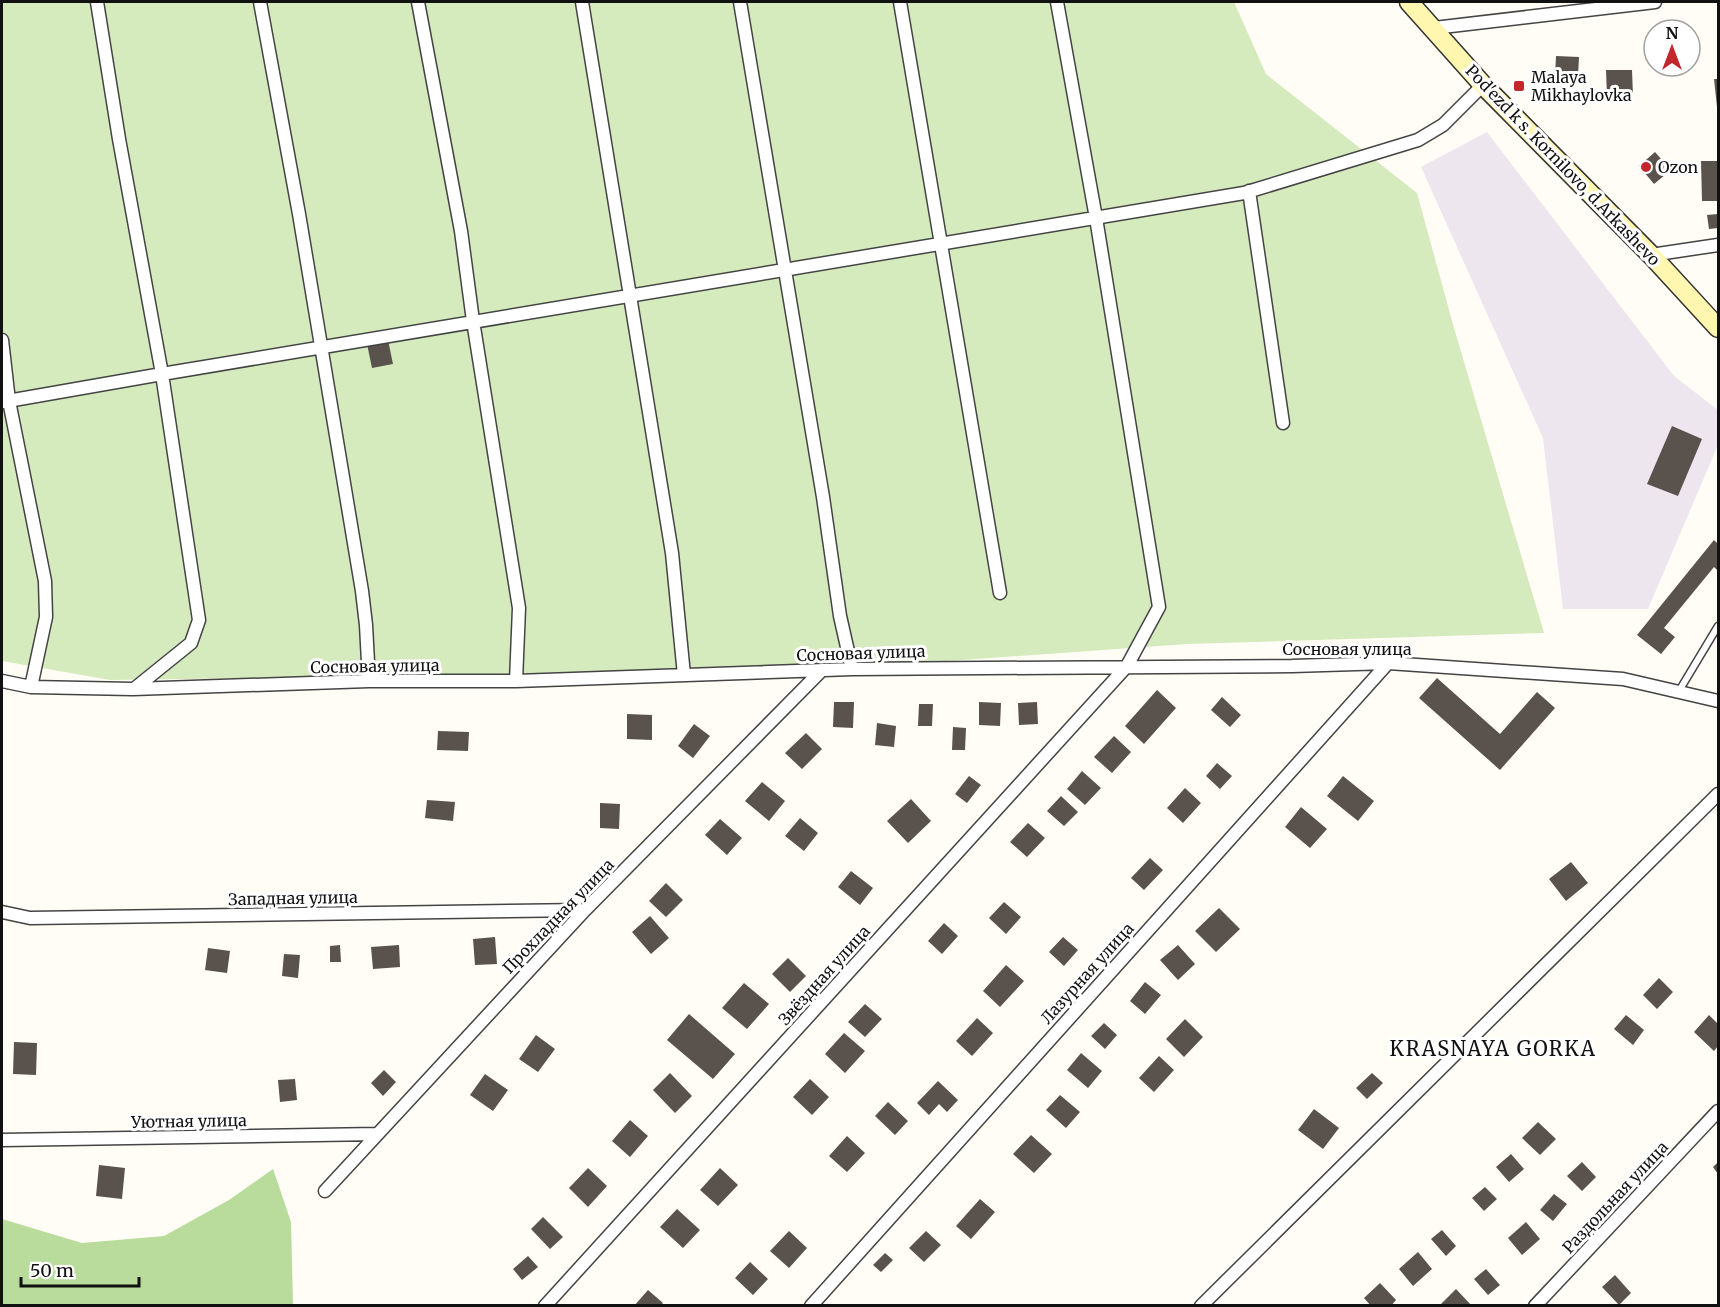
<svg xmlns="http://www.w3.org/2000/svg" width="1720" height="1307" font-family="Merriweather,serif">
<rect width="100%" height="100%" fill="#fffdf5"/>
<!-- industrial -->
<path fill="#eee6ef" d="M1487,132l187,244 44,34v35l-70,164h-85l-20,-171 -122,-271z"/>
<!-- green -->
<path fill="#d5ebbd" d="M2,2h1232l32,72 151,119 37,135 90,305 -357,11 -365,26 -712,10 -108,-19z"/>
<!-- forest -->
<path fill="#b9dc9c" d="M273,1169l18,53 2,83h-291v-86l80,24 82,-7 65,-36z"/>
<!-- building -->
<path fill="#5a524d" d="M1556,56l23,1 -1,20 -23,-1z
M1606,70h26l1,26h-26z
M1714,79h4v28h-1z
M1655,152l16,18 -17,14 -15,-18z
M1701,161h17v40h-16z
M1718,214v14l-9,1 -2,-14z
M388,340l5,24 -21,4 -5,-24z
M1672,426l30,13 -24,57 -31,-12z
M1714,540l4,4v27l-4,-4 -50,61 11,9 -14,17 -24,-19z
M1437,678l63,56 37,-42 18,16 -55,62 -81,-72z
M1157,690l19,18 -32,36 -19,-18z
M1222,697l19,18 -11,12 -19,-17z
M834,702h20l-1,26 -20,-1z
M979,702l22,1 -1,23 -21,-1z
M1037,702l1,22 -19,1 -1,-22z
M919,704h14l-1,22h-14z
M627,714l25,1v25l-25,-1z
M877,723l19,3 -2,21 -19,-2z
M694,724l16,12 -17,22 -15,-12z
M953,727l13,1 -1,22h-13z
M438,731l31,1 -1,19 -31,-1z
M806,733l16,16 -20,20 -17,-16z
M1114,736l17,16 -19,21 -18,-16z
M1217,763l15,13 -12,13 -14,-13z
M1082,771l19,17 -16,17 -18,-16z
M969,776l12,9 -14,18 -12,-9z
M1343,776l31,25 -16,20 -31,-25z
M762,782l23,19 -16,20 -24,-20z
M1185,788l16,15 -18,20 -16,-15z
M1061,796l17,16 -14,14 -17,-15z
M911,799l20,22 -23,22 -21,-22z
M427,800l28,2 -2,19 -28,-3z
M600,803l20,1 -1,25 -19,-1z
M1301,807l26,22 -17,19 -25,-21z
M800,818l18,15 -14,18 -19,-15z
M720,819l22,19 -15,17 -22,-20z
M1028,823l17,15 -18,19 -17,-15z
M1150,858l13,12 -19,20 -13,-12z
M1571,862l17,21 -22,18 -17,-22z
M851,871l22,17 -13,17 -22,-18z
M666,883l17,17 -17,17 -17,-16z
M1004,902l17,15 -15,17 -17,-16z
M1219,908l21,21 -24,23 -21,-21z
M650,916l19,22 -18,16 -19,-22z
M944,923l14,13 -16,18 -14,-13z
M495,937l2,27 -22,1 -2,-26z
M1063,937l15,13 -14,16 -15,-14z
M340,945l1,17h-11v-16z
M399,945l1,22 -27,2 -2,-22z
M1178,945l17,19 -17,16 -18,-20z
M208,948l22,3 -3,22 -22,-3z
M284,954l16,1 -2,23 -16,-2z
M788,958l18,18 -16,16 -18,-18z
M1006,965l18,16 -24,26 -17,-16z
M1659,978l14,14 -16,17 -14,-14z
M1145,982l16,13 -16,19 -15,-13z
M744,983l25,21 -22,25 -25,-21z
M865,1004l17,15 -17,18 -17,-15z
M689,1014l46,40 -22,25 -46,-39z
M1626,1015l18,15 -11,15 -19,-16z
M1709,1015l9,9v22l-4,5 -20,-19z
M977,1018l16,15 -21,23 -16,-15z
M1185,1019l18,18 -19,20 -18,-18z
M1104,1023l13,12 -12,14 -14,-13z
M844,1033l21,18 -20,22 -20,-19z
M536,1035l19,14 -17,23 -19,-13z
M14,1042l23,1 -1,32 -23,-1z
M1081,1053l21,18 -14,17 -21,-18z
M1159,1056l15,14 -20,22 -15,-14z
M384,1070l12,12 -13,14 -12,-13z
M670,1073l22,23 -17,17 -22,-23z
M1372,1073l11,10 -16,16 -11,-11z
M485,1074l23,16 -15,21 -23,-16z
M295,1079l2,21 -17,2 -2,-22z
M810,1079l19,18 -17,18 -19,-18z
M938,1081l20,19 -11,12 -8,-8 -10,11 -12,-12z
M1060,1095l20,17 -14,16 -20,-18z
M888,1102l20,19 -13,14 -20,-19z
M1314,1109l25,19 -16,21 -25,-19z
M630,1120l18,16 -18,21 -18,-16z
M1538,1122l18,17 -16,16 -18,-17z
M1031,1135l21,19 -18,19 -21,-19z
M847,1136l18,17 -18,19 -18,-16z
M1511,1154l13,15 -15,13 -13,-15z
M1582,1162l14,15 -14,14 -15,-15z
M1718,1162v12l-5,-7z
M99,1165l26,3 -3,31 -26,-3z
M588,1168l19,18 -19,21 -19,-19z
M720,1168l18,17 -20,21 -18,-16z
M1485,1187l12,12 -13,12 -12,-13z
M1554,1194l13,10 -14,17 -13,-11z
M980,1199l15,13 -24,27 -15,-13z
M677,1209l23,21 -17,18 -23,-21z
M543,1217l20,20 -13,12 -19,-20z
M1526,1222l14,17 -18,16 -14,-17z
M1442,1230l14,16 -10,10 -15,-17z
M789,1231l18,17 -18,20 -19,-17z
M926,1231l15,14 -17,17 -15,-14z
M1418,1252l14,17 -19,17 -14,-17z
M885,1253l8,7 -12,12 -8,-7z
M528,1256l10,11 -16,13 -9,-11z
M750,1262l18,17 -15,16 -18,-17z
M1486,1269l14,16 -12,10 -14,-16z
M1615,1275l16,18 -12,12 -17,-18z
M1380,1283l16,17 -5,6h-20l-7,-8z
M1456,1289l16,17h-33z
M648,1290l15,13 -3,3h-26z"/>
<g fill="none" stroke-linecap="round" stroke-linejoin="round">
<!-- lane casing -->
<g stroke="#444" stroke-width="9">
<path id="lane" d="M1679,691l39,-65"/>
</g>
<!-- street casing -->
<g stroke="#444" stroke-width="15">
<path id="street" d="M97,2l22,137 43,235 37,246 -8,23 -57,46
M260,2l39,212 63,377 4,34 3,56
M418,2l43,229 12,90 46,287 -3,73
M582,2l90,551 12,122
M740,2l83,495 17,119 12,53
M900,2l100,591
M1434,28l221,-26
M1249,191l34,232
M1651,255l67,-10
M2,340l7,61 36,180 1,36 -15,70
M2,402l160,-28 1082,-181 174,-53 25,-15 40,-40
M2,681l29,6 102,2 236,-8h147l336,-12 440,-3 96,-3 235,16 95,22
M2,912l28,6 555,-8
M2,1140l375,-6
M325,1191l260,-281 237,-240
M545,1306l582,-640 32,-59 -63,-389 -39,-216
M811,1306l577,-643
M1201,1306l517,-512
M1535,1306l183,-195"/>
</g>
<!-- secondary casing -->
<g stroke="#333" stroke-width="21">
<path id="secondary" d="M1409,2l74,83 168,170 67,73"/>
</g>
<!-- lane -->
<use href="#lane" stroke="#fff" stroke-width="6"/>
<!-- street -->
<use href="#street" stroke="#fff" stroke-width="12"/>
<!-- secondary -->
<use href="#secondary" stroke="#fff6b0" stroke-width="18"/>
</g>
<!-- markers -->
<g fill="#c4262e" stroke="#fff" stroke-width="2">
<rect x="1513" y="80" width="12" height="12" rx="3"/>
<circle cx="1646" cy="167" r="6"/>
</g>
<g text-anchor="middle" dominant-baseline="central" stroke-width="6" stroke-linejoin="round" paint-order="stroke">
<!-- poi labels -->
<g font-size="16" fill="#111" stroke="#fff" text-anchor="start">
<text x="1531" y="77">Malaya<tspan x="1531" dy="18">Mikhaylovka</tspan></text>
<text x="1658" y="167">Ozon</text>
</g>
<!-- street labels -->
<g font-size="16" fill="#111" stroke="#fff">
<text transform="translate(1563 165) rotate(46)">Pod'ezd k s. Kornilovo, d.Arkashevo</text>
<text x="1347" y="649">Сосновая улица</text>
<text transform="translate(861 653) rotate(-2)">Сосновая улица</text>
<text transform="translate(375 666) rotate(-1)">Сосновая улица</text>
<text transform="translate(293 898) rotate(-1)">Западная улица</text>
<text transform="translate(558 916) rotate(-46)">Прохладная улица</text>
<text transform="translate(1087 973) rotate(-48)">Лазурная улица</text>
<text transform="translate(824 975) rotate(-48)">Звёздная улица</text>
<text transform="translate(189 1121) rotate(-1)">Уютная улица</text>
<text transform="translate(1615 1197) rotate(-47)">Раздольная улица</text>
</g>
<!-- quarter labels -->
<g font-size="20" letter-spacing="1.5" fill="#111" stroke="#fff">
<text x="1493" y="1048">KRASNAYA GORKA</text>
</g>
</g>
<!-- border -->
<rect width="1720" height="1307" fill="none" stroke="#111111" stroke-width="6"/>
<!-- north arrow -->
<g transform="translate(1672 48)"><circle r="28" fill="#ffffff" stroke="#a0a0a0" stroke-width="1.5"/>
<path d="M0-4.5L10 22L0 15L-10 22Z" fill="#c4262e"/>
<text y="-9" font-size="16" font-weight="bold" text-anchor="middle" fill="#111111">N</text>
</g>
<!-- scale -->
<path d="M21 1277v9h118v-9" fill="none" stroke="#111111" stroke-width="3"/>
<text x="30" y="1277" font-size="18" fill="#111111" stroke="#ffffff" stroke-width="4.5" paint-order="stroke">50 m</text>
</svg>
